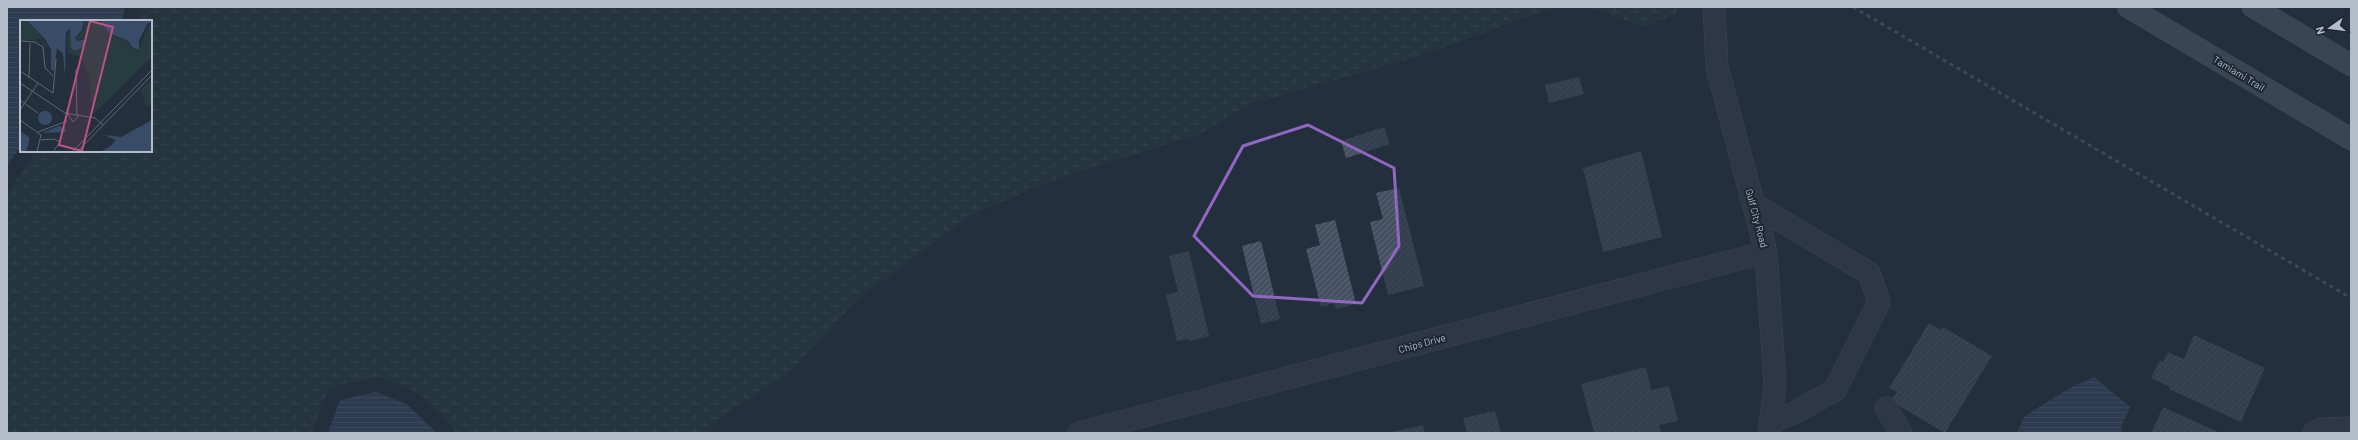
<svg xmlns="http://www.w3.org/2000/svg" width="2358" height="440" font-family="Barlow,sans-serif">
<defs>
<pattern id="wetland-marsh" width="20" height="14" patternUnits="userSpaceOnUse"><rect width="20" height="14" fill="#263c3f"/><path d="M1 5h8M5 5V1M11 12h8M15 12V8" fill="none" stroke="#435659"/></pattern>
<pattern id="water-rules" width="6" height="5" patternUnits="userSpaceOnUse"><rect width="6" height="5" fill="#394c67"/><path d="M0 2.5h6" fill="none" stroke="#53647b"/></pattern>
<pattern id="building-hatch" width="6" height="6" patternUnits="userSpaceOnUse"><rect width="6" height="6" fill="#455162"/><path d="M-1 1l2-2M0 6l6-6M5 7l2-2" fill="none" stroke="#5d6877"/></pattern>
</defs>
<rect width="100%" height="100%" fill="#242f3e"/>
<!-- wetland -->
<path fill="url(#wetland-marsh)" d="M141,7h1413l-134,49 -169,48 -50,29 -150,48 -80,34 -113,84 -70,75 -68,44 -11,15h-252l-14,-17 -25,-23 -39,-16 -42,8 -9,6 -16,42h-305v-240l29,-42h115v-130h-14z
M1587,7h90l-1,8 -32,11z"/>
<!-- water -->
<path fill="url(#water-rules)" d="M7,7h118l-3,14h-101v125l-14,20z
M2094,377l36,30 -9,20 1,6h-105l7,-16 42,-27z
M376,392l30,12 31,29h-109l12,-33z"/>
<!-- building -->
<path fill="url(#building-hatch)" d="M1579,77l5,17 -35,9 -4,-18z
M1384,127l6,17 -44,14 -5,-17z
M1641,151l21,86 -59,15 -20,-84z
M1399,188l25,98 -36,9 -18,-73 13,-3 -7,-26z
M1335,220l21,84 -20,5 -2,-6 -13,4 -15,-58 14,-4 -5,-20z
M1261,241l19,78 -19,5 -19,-78z
M1189,251l20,85 -20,5 -1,-2 -11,2 -11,-46 12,-3 -9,-36z
M1929,323l12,7 2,-3 49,29 -47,77 -54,-32 6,-9 -8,-4z
M2194,335l71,33 -24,54 -72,-33 1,-2 -19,-9 9,-18 3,2 5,-10 16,7z
M1646,367l5,23 18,-4 9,35 -19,4 2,8h-67l-13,-49z
M2163,407l57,26h-69z
M1495,411l6,22h-34l-4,-15z
M1423,425l2,8h-33v-1z"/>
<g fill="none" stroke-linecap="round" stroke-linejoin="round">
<!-- minor casing -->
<g stroke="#565f6c" stroke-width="23">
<path id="minor" d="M1714,7l3,60 49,185 9,133 -6,48
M1753,204l116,69 10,29 -44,88 -39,22 -26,11
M1886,408l15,25
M1079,433l687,-181
M2314,433l7,-4 30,-1"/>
</g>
<!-- major casing -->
<g stroke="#414a57" stroke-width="23">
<path id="major" d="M2128,7l223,132
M2253,7l98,58"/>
</g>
<!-- minor -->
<use href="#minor" stroke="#38414e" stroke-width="22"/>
<!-- major -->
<use href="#major" stroke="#56606e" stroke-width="22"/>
<!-- rail -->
<path stroke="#5a6575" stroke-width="3" stroke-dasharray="4 4" stroke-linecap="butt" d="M1853,7l498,291"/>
</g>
<!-- marked area -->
<path d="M0 0H2358V440H0ZM1308,125l86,43 5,78 -37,57 -109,-7 -59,-60 49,-90z" fill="#242f3e" fill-opacity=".55" fill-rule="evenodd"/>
<path fill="none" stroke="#9266c3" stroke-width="3" stroke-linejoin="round" d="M1308,125l86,43 5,78 -37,57 -109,-7 -59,-60 49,-90z"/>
<g text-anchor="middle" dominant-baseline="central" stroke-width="4" stroke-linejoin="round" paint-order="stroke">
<!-- street labels -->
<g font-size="10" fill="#b4bcc9" stroke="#1d2633">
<text transform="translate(2239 73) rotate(31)">Tamiami Trail</text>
<text transform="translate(1757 218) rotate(75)">Gulf City Road</text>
<text transform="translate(1422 343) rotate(-15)">Chips Drive</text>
</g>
</g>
<!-- overview -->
<g transform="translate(20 20)">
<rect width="132" height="132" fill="#242f3e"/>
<path d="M124,67v6l8,-1v11l-6,4 -5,-17z" fill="#263c3f"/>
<path d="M0,0h5l15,15 7,12 -4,-2 -1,-6 -22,2zM65,0h13l11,14 19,8 3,6 8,3 9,-26 4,-3v35l-60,58 -2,-2 2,-4 -3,-34 -9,-18 -12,-4 -1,-9 2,-15 4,22 14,-7 -1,-6 -8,2 -3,-2 8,-7zM132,59v13l-6,3 -2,-8z" fill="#263c3f"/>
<path d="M6,0h58l-2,10 -7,8 2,3 9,-2 1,3 -9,8h-5l-2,-3 -1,-18 -4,3 -1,45 -2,-23 -6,-6 -3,22h-3v-20l-6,-11zM79,0h53v1l-5,3 -8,17v9l-7,-3 -4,-6 -19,-8zM18 98a7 7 0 1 1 14 0a7 7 0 1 1-14 0ZM132,100v32h-52l11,-6 5,-6 -12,-5 17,2zM39,106l6,2 1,4 -24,1zM0,111l10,7 -4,14h-6z" fill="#394c67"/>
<path fill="none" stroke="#5e6776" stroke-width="1" d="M0,21l15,1 8,5 2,21 8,8M56,49l1,47M0,51l33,22 3,-34M9,58l1,-35M0,63l45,30 30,5 8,7M0,80l18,13M0,90l18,-27M48,94l5,8 6,-6M0,100l21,15 -4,17M18,112l29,-11M21,120l13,-1 6,3 -7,10M52,132l80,-82M57,132l75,-77"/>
<path fill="#bd5182" fill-opacity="0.15" stroke="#bd5182" stroke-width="2" d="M70,1l23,6 -31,124 -23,-6z"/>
<rect width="132" height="132" fill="none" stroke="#b4bcc9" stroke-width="2"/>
</g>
<!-- border -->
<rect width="2358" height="440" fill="none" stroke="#b4bcc9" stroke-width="16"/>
<!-- north arrow -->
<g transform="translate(2330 28) rotate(256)" stroke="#1d2633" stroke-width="3" paint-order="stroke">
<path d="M0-3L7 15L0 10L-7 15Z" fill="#b4bcc9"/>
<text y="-6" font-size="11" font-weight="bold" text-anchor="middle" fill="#b4bcc9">N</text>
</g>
</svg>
